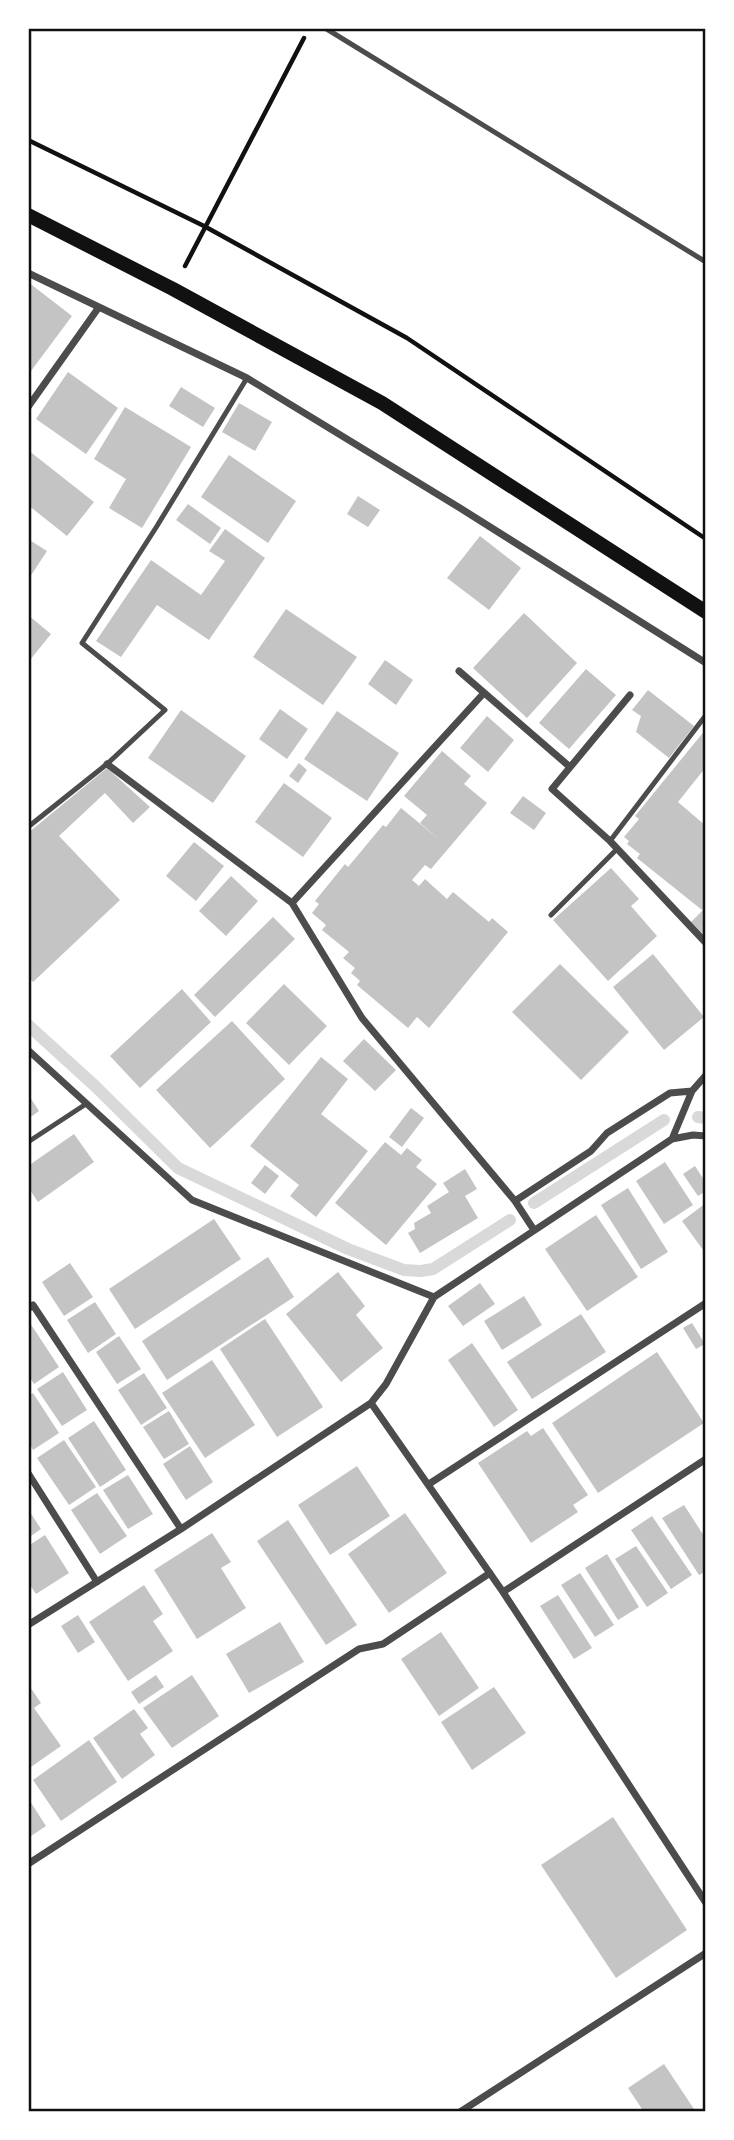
<svg xmlns="http://www.w3.org/2000/svg" width="734" height="2140" font-family="'Libre Baskerville',serif">
<rect width="100%" height="100%" fill="#fff"/>
<g fill="none" stroke-linecap="round" stroke-linejoin="round">
<!-- stream -->
<path stroke="#d9d9d9" stroke-width="12" d="M28,1025l67,61 83,82 170,81 56,21 17,1 12,-2 77,-49
M698,1117l8,1
M534,1203l130,-83"/>
</g>
<!-- building -->
<path fill="#c4c4c4" d="M28,282l44,34 -44,59z
M68,372l50,36 -32,46 -50,-35z
M181,387l34,21 -12,19 -34,-21z
M239,403l33,19 -17,29 -33,-19z
M125,407l66,40 -49,81 -33,-20 17,-29 -32,-20z
M28,450l66,52 -27,34 -39,-31z
M229,455l67,46 -28,42 -67,-46z
M358,496l22,14 -12,17 -21,-13z
M188,504l33,24 -11,16 -34,-24z
M225,529l40,29 -56,82 -52,-35 -36,52 -25,-16 55,-81 50,35 24,-34 -16,-10z
M480,536l41,32 -32,42 -42,-32z
M28,539l19,12 -19,29z
M286,609l71,48 -34,48 -70,-48z
M524,613l53,50 -50,55 -54,-50z
M28,615l23,19 -21,26 -2,-2z
M385,660l28,20 -17,25 -28,-21z
M586,669l30,26 -47,54 -30,-26z
M648,690l46,36 -25,32 -33,-26 5,-16 -9,-6z
M280,709l28,20 -21,30 -28,-20z
M181,710l65,46 -33,47 -65,-45z
M337,711l62,42 -32,48 -63,-42z
M487,716l27,24 -26,32 -28,-24z
M706,729v38l-28,35 28,24v78l-4,6 -65,-52 3,-4 -13,-10 2,-3 -5,-4 15,-18 -4,-3z
M442,751l29,25 -7,8 23,19 -56,66 -6,-4 -13,15 7,6 6,-7 22,20 6,-7 36,30 3,-4 16,14 -79,96 -12,-11 -9,11 -51,-43 3,-4 -9,-8 4,-5 -12,-10 6,-6 -27,-22 4,-5 -14,-12 7,-9 -4,-3 30,-37 3,3 35,-42 3,2 15,-19 40,33 -21,-18 7,-8 -23,-19z
M299,763l8,7 -9,13 -9,-7z
M107,768l43,39 -17,16 -28,-30 -46,43 61,64 -87,82 -5,-5v-144z
M284,783l48,35 -29,39 -48,-35z
M523,796l23,17 -12,17 -24,-17z
M194,842l30,24 -28,35 -30,-25z
M611,868l28,31 -8,7 26,30 -49,45 -55,-61z
M231,876l27,25 -32,35 -27,-25z
M706,907v30l-15,-15z
M273,917l22,22 -80,78 -21,-22z
M653,954l51,63 -40,33 -51,-63z
M560,964l69,68 -48,48 -69,-68z
M284,984l43,42 -38,39 -43,-42z
M182,989l29,33 -71,66 -30,-32z
M232,1021l53,58 -75,69 -54,-58z
M364,1039l32,31 -21,21 -32,-30z
M321,1057l27,22 -27,35 47,37 -52,66 -26,-21 9,-11 -49,-39z
M28,1094l11,17 -11,8z
M411,1108l13,10 -22,29 -13,-10z
M74,1134l20,28 -56,40 -10,-15v-21z
M385,1142l16,13 6,-7 15,12 -6,7 21,17 -51,61 -51,-42z
M665,1162l28,43 -29,19 -28,-43z
M265,1165l14,11 -14,18 -14,-11z
M695,1166l11,17v8l-8,5 -15,-22z
M465,1169l12,20 -12,7 13,22 -58,35 -12,-20 7,-4 -1,-6 17,-10 -4,-7 22,-14 -6,-9z
M628,1188l40,64 -27,17 -40,-64z
M706,1203v51l-24,-33z
M596,1215l42,62 -51,34 -42,-62z
M214,1219l27,40 -106,70 -26,-40z
M268,1257l26,40 -127,83 -25,-39z
M70,1263l23,34 -29,19 -22,-34z
M338,1272l27,34 -9,9 27,33 -42,34 -55,-68z
M480,1283l15,21 -32,22 -15,-20z
M524,1296l18,29 -40,25 -18,-29z
M95,1302l21,32 -28,19 -21,-33z
M581,1314l25,38 -74,47 -25,-37z
M265,1319l58,88 -46,30 -57,-88z
M30,1323l29,44 -25,17 -6,-9v-51z
M692,1323l13,21 -9,5 -13,-21z
M119,1336l22,33 -24,15 -21,-32z
M472,1343l46,67 -24,17 -46,-67z
M657,1352l47,71 -106,70 -46,-70z
M212,1360l43,65 -50,33 -43,-65z
M63,1372l24,38 -25,16 -25,-37z
M144,1373l23,35 -26,17 -23,-35z
M33,1393l26,40 -26,17 -5,-9v-45z
M169,1411l20,33 -25,15 -21,-32z
M94,1421l32,49 -26,17 -32,-49z
M543,1428l45,67 -15,10 5,7 -47,31 -53,-80 49,-32 4,5z
M64,1440l32,47 -27,18 -32,-47z
M190,1446l23,36 -27,18 -23,-36z
M357,1466l33,50 -60,39 -32,-50z
M128,1475l25,39 -25,15 -25,-39z
M97,1493l30,43 -27,18 -29,-44z
M684,1505l22,34v32l-7,4 -37,-57z
M28,1509l13,20 -13,9z
M405,1513l42,60 -58,40 -41,-59z
M652,1516l40,59 -21,14 -40,-59z
M288,1520l69,105 -31,20 -69,-104z
M212,1533l19,29 -10,6 25,40 -49,31 -43,-69z
M45,1535l24,38 -33,21 -8,-12v-36z
M636,1546l32,47 -21,14 -32,-48z
M607,1554l32,53 -21,13 -33,-52z
M580,1573l34,52 -19,12 -34,-52z
M144,1585l19,29 -10,7 20,30 -45,30 -39,-59z
M558,1595l34,53 -18,11 -34,-53z
M78,1615l17,27 -17,11 -17,-27z
M280,1622l24,40 -55,31 -23,-39z
M441,1632l38,56 -40,28 -38,-57z
M156,1675l8,12 -25,17 -8,-12z
M192,1675l27,41 -47,32 -29,-40z
M28,1684l13,19 -7,5 27,38 -33,23z
M494,1687l32,46 -54,37 -31,-48z
M134,1709l14,19 -8,6 15,21 -33,24 -29,-41z
M89,1740l28,42 -56,39 -28,-41z
M28,1798l18,28 -18,12z
M613,1817l74,113 -71,48 -75,-113z
M664,2064l32,48h-52l-16,-24z"/>
<g fill="none" stroke-linecap="round" stroke-linejoin="round">
<!-- path -->
<path stroke="#111" stroke-width="4.5" d="M28,140l176,86 203,112 299,201
M185,266l119,-228"/>
<!-- service -->
<path stroke="#4c4c4c" stroke-width="5" d="M325,28l381,234
M28,827l79,-63 58,-54 -83,-67 75,-117 90,-148
M610,841l96,-126
M551,915l66,-66
M28,1142l58,-38"/>
<!-- minor -->
<path stroke="#4c4c4c" stroke-width="7" d="M28,273l219,105 213,130 246,155
M28,407l71,-100
M459,671l111,96
M483,694l-191,209 70,115 153,183 19,29
M630,695l-78,94 58,52 96,102
M107,764l185,139
M28,1050l164,150 242,97
M672,1139l21,-4 13,1
M515,1201l76,-50 16,-18 63,-40 22,-2
M28,1309l5,-4 148,224
M371,1403l132,189 203,311
M28,1473l69,109
M429,1484l277,-181
M503,1592l203,-133
M28,1625l153,-96 190,-126 15,-19 48,-87 238,-158 20,-48 14,-16
M28,1864l331,-215 24,-5 107,-71
M460,2112l246,-159"/>
<!-- secondary -->
<path stroke="#111" stroke-width="14" d="M28,215l145,74 209,114 324,209"/>
</g>
<!-- border -->
<rect width="734" height="2140" fill="none" stroke="#ffffff" stroke-width="60"/>
<rect x="30" y="30" width="674" height="2080" fill="none" stroke="#111" stroke-width="2.5"/>
</svg>
